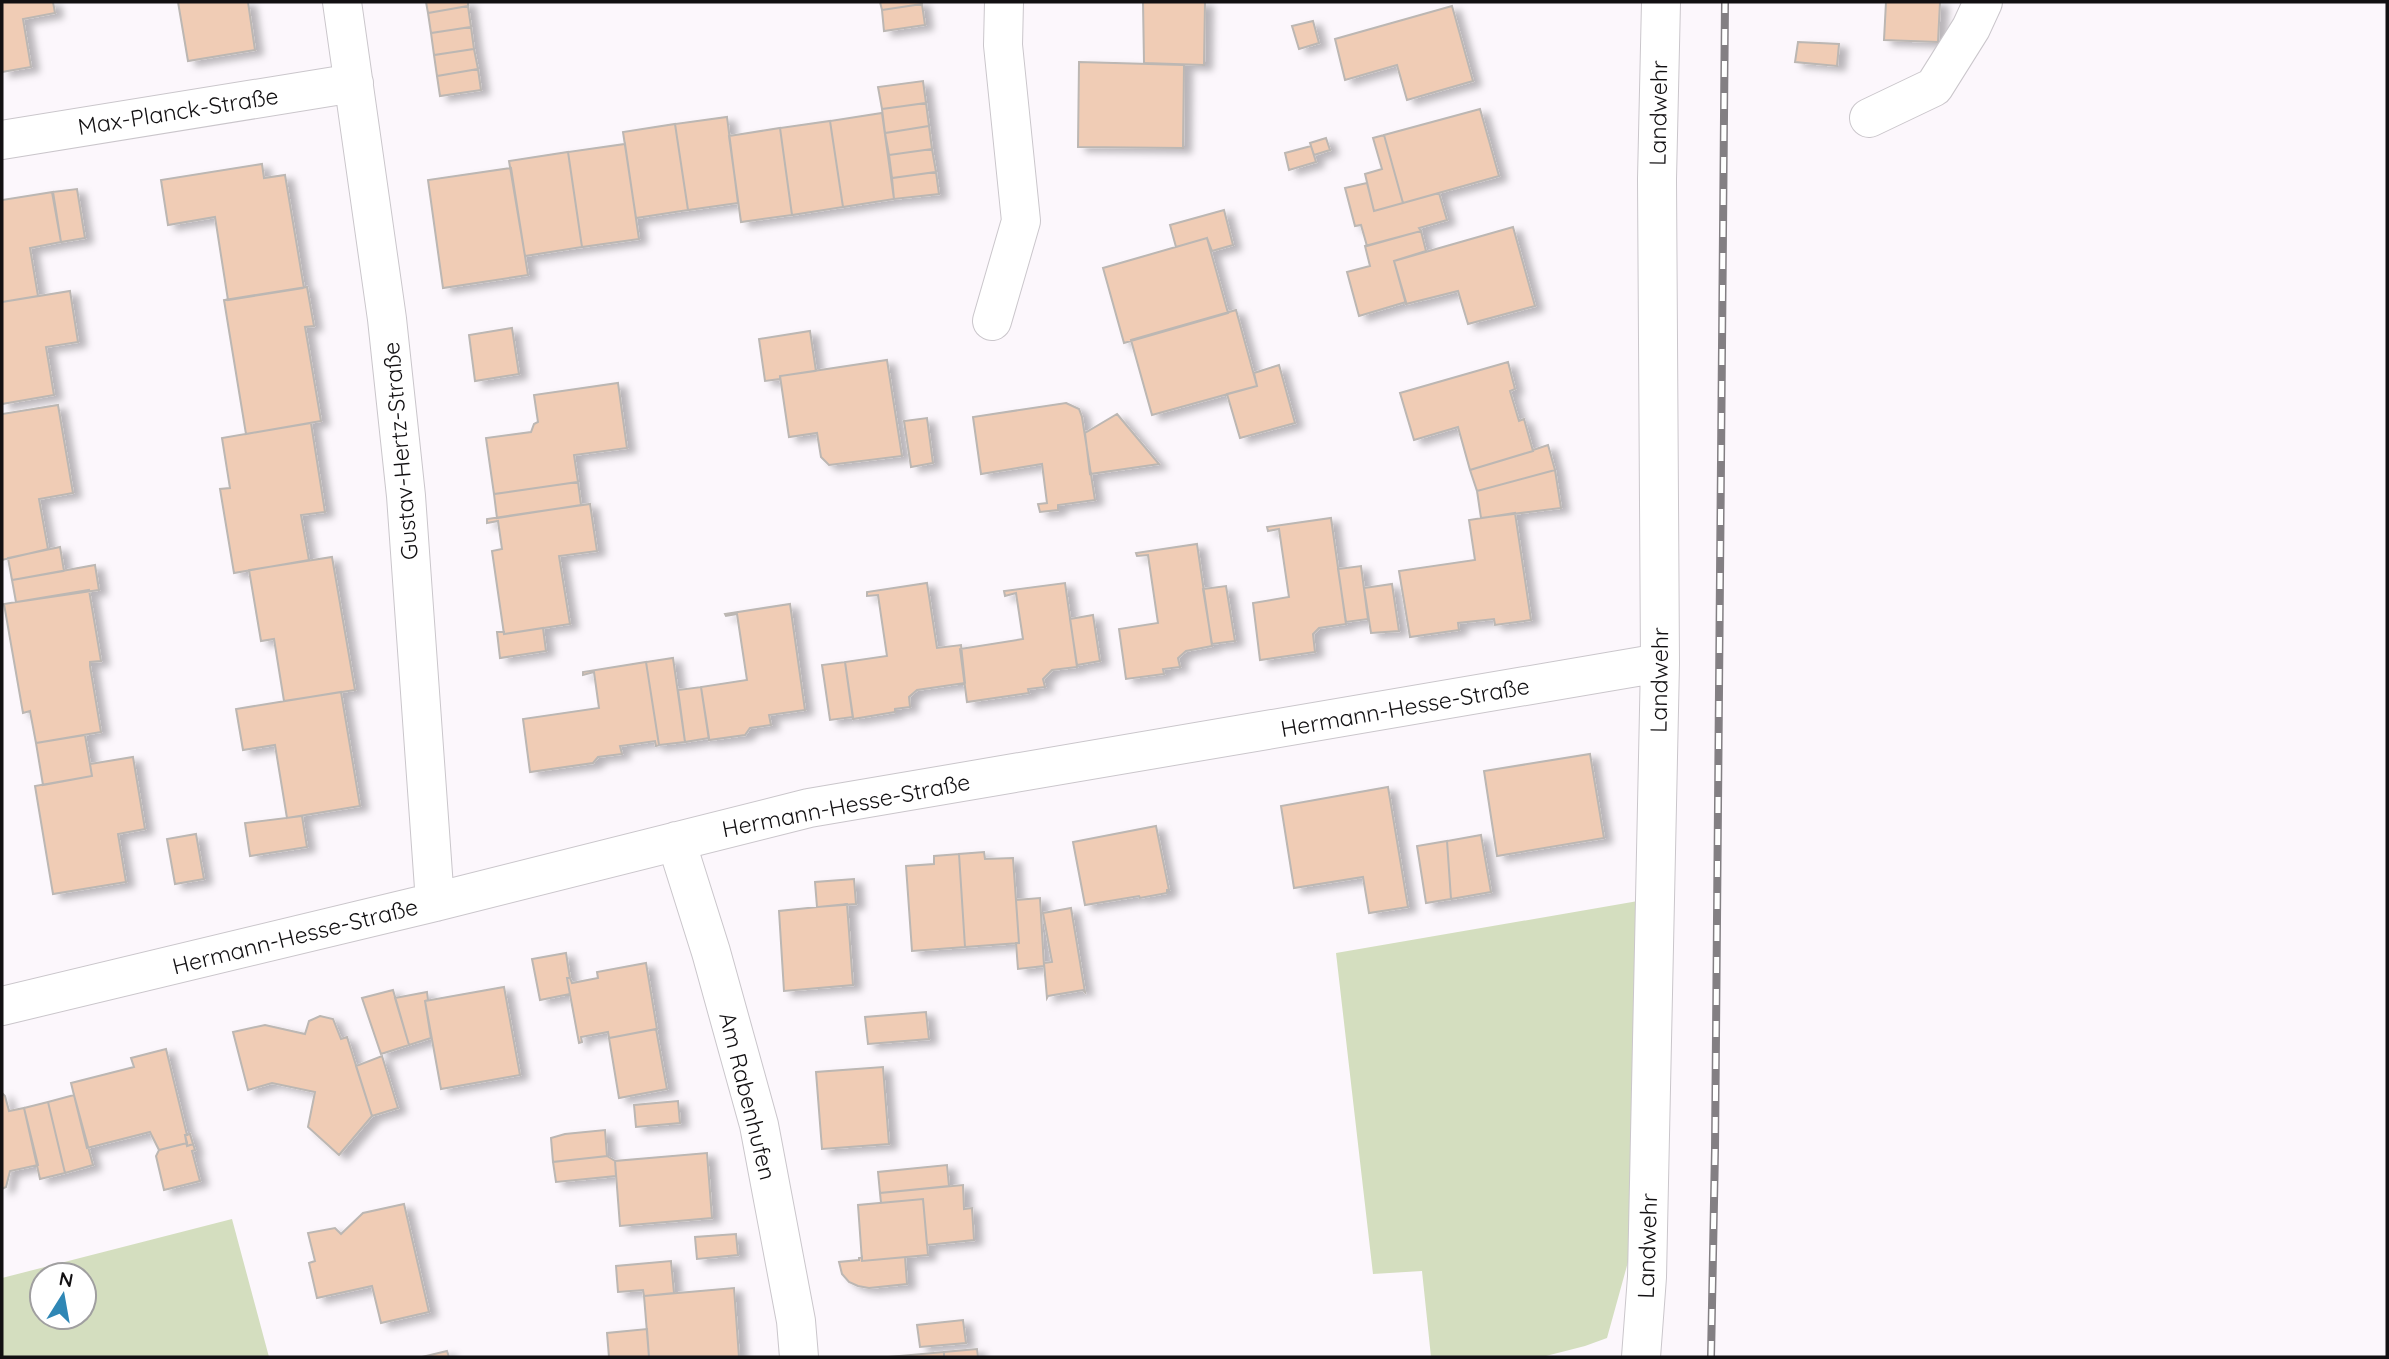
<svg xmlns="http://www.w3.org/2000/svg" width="2389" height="1359" font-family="Quicksand,sans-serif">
<defs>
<filter id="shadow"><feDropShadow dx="8" dy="4.5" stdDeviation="3.5" flood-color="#0004"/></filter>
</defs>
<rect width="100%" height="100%" fill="#fcf7fc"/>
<!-- green -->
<path fill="#d4debf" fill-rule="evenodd" d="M1638,901l-10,361 -21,76 -22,8 -43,11h-111l-9,-86 -49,3 -37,-321z
M232,1219l37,138h-267v-79zM42,1275h42v42h-42z"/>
<!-- building -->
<path fill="#f0ccb5" stroke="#bcb7b3" stroke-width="2" filter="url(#shadow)" d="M2,2h51l2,11 -32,6 8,48 -29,5z
M178,2h70l7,48 -67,11z
M426,2h42v4l-40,7z
M880,2h41l1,2 -40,6z
M1143,2h62l-1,63 -60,-2z
M1886,2h54l-2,40 -54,-2z
M922,4l3,21 -41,6 -2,-21z
M468,6l3,21 -40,6 -3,-20z
M1452,6l21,75 -66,19 -10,-35 -52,15 -10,-41z
M1313,21l6,22 -20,6 -7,-23z
M471,27l3,22 -40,6 -3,-22z
M1798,42l41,2 -2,22 -42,-4z
M474,49l4,20 -41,7 -3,-21z
M1079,62l105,3 -1,83 -105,-1z
M478,69l3,21 -41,6 -3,-20z
M923,81l3,22 -44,6 -4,-22z
M926,103l3,23 -44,7 -3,-24z
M1480,109l19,67 -96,27 -19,-68z
M882,113l12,86 -51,8 -13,-86z
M727,117l11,86 -50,7 -13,-86z
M830,121l13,86 -51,8 -12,-87z
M675,124l13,86 -52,8 -13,-86z
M929,126l3,23 -43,6 -4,-22z
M780,128l12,87 -51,7 -12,-86z
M1384,135l19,68 -29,8 -9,-37 17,-5 -9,-31z
M1326,138l4,12 -16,5 -4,-12z
M625,144l14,95 -57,8 -14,-95z
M1311,146l5,16 -27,8 -4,-17z
M932,149l4,23 -44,6 -3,-23z
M568,152l14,95 -57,9 -16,-95z
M262,164l2,14 21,-3 19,113 -76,12 -13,-83 -47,8 -7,-45z
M511,168l17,107 -85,13 -15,-108z
M936,172l3,22 -45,5 -2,-21z
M1367,183l7,28 65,-18 8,27 -28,8 2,3 -54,15 -6,-21 -6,1 -10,-38z
M77,189l8,49 -24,4 -9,-50z
M53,192l8,50 -31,6 8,48 -36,6v-102z
M1224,210l9,35 -21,6 -5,-13 -31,9 -6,-22z
M1513,227l22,79 -67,18 -10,-33 -52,13 -12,-43z
M1421,231l5,20 -32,10 12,41 -47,14 -12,-44 23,-6 -5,-20z
M1207,238l21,75 -104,30 -21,-75z
M307,287l7,39 -9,1 16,94 -75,13 -22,-134z
M70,291l8,51 -32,5 8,48 -52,9v-102z
M1236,310l21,76 -105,29 -21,-75z
M512,328l7,46 -44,7 -6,-46z
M810,331l6,40 -36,5v3l-15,2 -6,-42z
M887,360l15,96 -73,9 -8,-8 -4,-24 -28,4 -9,-61z
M1508,362l7,27 -5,2 9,30 5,-2 9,32 -63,19 -12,-43 -44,13 -14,-47z
M1279,365l16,58 -55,15 -13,-44 30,-8 -3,-13z
M618,383l9,65 -53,7 4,27 -84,12 -8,-56 45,-6 3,-8 4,-2 -4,-27z
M1066,403l13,6 3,8 13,83 -37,5v5l-18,2 -2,-8 9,-1 -5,-39 -61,10 -8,-57z
M58,405l15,88 -34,6 9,50 -46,11v-146z
M1117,414l42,50 -69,10 -5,-41z
M927,418l6,45 -22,4 -7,-46z
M311,423l14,89 -24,3 8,45 -75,13 -14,-84 10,-1 -8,-50z
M1548,445l7,25 -78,21 -7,-21 63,-19v-1z
M1555,470l6,38 -80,10 -4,-27z
M578,482l3,23 -84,13 -3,-24z
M590,504l7,47 -38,5 11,68 -66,10 -12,-83 10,-2 -4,-28 -11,2v-4z
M1515,513l16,107 -36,5 -1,-6 -36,4 1,7 -49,7 -11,-66 76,-11 -6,-40z
M1331,518l15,106 -27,4 -6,6 2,18 -55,8 -7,-57 36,-6 -10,-68 -11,2 -1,-4z
M1197,544l15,102 -26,5 -8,7 2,9 -17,2 1,5 -38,5 -7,-50 39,-6 -10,-68 -11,1 -1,-3z
M60,547l4,24 -52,9 -4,-22z
M332,557l23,133 -71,11 -10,-62 -13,2 -12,-71z
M95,565l4,25 -83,12 -4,-22z
M1361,566l7,53 -22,3 -8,-53z
M927,583l10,65 24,-3 4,38 -48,7 -8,7 1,10 -15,2v3l-42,7 -8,-57 42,-6 -9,-61 -11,1v-4z
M1065,583l12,84 -25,3 -9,9 2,8 -17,2 1,4 -62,9 -7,-53 63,-10 -7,-46 -11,3 -1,-5z
M1392,584l7,47 -28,2 -7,-45z
M1226,586l9,55 -23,3 -9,-55z
M89,590l12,71 -11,1v4l11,66 -65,11 -6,-32 -7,2 -19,-109z
M790,604l15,106 -36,5 2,10 -21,3 -5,7 -36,5 -8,-53 46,-7 -10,-66 -11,2 -1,-2z
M1093,615l7,46 -23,4 -7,-46z
M543,628l3,23 -46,7 -3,-26h7v2z
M673,658l12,84 -26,3 -13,-83z
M646,662l13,83 -3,1 -1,-5 -35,5 2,8 -24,3 -5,6 -63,9 -7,-53 76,-11 -5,-36 -11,3v-3z
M845,662l8,55 -23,3 -8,-55z
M701,687l8,51 -24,4 -7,-52z
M341,692l19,114 -73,12 -12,-73 -32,5 -7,-41z
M85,735l7,41 -49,9 -7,-42z
M1590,754l14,84 -107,18 -13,-85z
M133,757l12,72 -27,5 8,48 -73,12 -18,-108 57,-10 -2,-12z
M1388,787l20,120 -39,6 -6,-36 -69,11 -13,-82z
M302,816l5,31 -57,9 -5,-33z
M1156,826l13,64h-2v3l-27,5 -1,-2 -54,9 -12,-63z
M196,834l8,45 -29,5 -8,-45z
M1481,835l10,57 -40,7 -4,-58z
M1447,841l4,58 -25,4 -9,-57z
M984,852l1,7 28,-1 6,85 -54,4 -6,-93z
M959,854l6,93 -53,4 -6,-85 28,-2v-8z
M854,879l2,25 -39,3 -2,-25z
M1040,898l4,68 -26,3 -2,-26h3l-3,-43z
M847,904l6,81 -69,6 -5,-80z
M1071,908l14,84 -2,-2 -35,6 -1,2 -3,-35 8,-1 -9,-49z
M566,953l4,25h-3l3,16 -30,6 -8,-41z
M646,963l11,66 -48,9 -1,-6 -27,5 1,5 -3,1 -12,-65h3l2,5 26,-5 -1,-6z
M504,987l16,88 -79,14 -16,-88z
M393,990l16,55 -28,9 -19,-56z
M427,992l1,8 -3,1 6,37 -22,7 -14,-47z
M926,1012l3,27 -61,5 -3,-27z
M320,1016l13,3 8,20 6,-2 25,79 -33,39 -31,-28 7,-35 -43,-9 -24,7 -15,-58 32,-7 40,9 4,-13z
M656,1029l11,60 -48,9 -10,-60z
M166,1049l21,86h-2l2,8 -28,7 -9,-18 -63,16 -16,-65 63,-16 -3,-9z
M382,1056l16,52 -26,8 -16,-50z
M883,1067l6,77 -67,5 -6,-77z
M2,1093l3,3 4,15 15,-3 14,57 -28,6 -4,16 -4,2z
M74,1095l19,70 -28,8 -17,-71z
M678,1101l2,22 -44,4 -2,-22z
M48,1102l17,71 -25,6 -16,-71z
M605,1130l2,26 -54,6 -2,-24 14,-4z
M190,1134l3,10 -6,2 -2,-11z
M187,1143v3l6,-2 2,6 -3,1 8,30 -36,9 -8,-34 3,-6z
M707,1153l5,65 -92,8 -5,-65z
M607,1156l8,5 1,15 -60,6 -3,-20z
M947,1165l2,21 -69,7 -2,-21z
M963,1185l1,24 8,-1 2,32 -47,5 -4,-46 -42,4 -1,-10z
M923,1199l5,56 -66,6 -4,-56z
M404,1204l25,108 -48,11 -9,-37 -55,12 -8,-35 6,-2 -7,-28 27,-5 6,6 22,-21z
M736,1234l2,21 -41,4 -2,-22z
M862,1257v4l43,-4 2,27 -38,4 -11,-2 -9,-4 -7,-8 -3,-12 20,-2v-2z
M671,1261l3,32 -30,3 -1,-6 -25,2 -2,-26z
M734,1288l5,69h-90l-5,-61z
M963,1320l3,23 -46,4 -3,-22z
M647,1329l2,28h-40l-2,-24z
M977,1349l1,8h-34v-5z
M447,1351l2,6h-27z
M944,1352v5h-56z"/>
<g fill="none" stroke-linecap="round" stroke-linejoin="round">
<!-- minor casing -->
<g stroke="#cac6cb" stroke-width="40">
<path id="minor" d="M342,2l45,317 19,177 29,406
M1869,118l65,-31 37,-59 12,-26
M2,140l352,-57
M992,321l29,-100 -18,-176 1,-43
M676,841l35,111 48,173 37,196 3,36
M2,1006l433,-104 374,-94 851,-145
M1641,1357l6,-80 13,-614 -3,-484 4,-177"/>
</g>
<!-- minor -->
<use href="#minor" stroke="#fff" stroke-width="38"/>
<!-- rail casing -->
<g stroke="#837f83" stroke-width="8">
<path id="rail" d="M1711,1357l4,-207 10,-1148"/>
</g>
<!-- rail -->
<use href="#rail" stroke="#fff" stroke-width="5" stroke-dasharray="16" stroke-linecap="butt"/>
</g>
<g text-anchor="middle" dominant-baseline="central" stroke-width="5" stroke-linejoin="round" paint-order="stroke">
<!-- street labels -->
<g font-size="23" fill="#121012" stroke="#fff">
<text transform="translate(178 111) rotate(-9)">Max-Planck-Straße</text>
<text transform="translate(1658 113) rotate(-89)">Landwehr</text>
<text transform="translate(400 451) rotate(-95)">Gustav-Hertz-Straße</text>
<text transform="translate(1659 680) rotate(-89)">Landwehr</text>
<text transform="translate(1405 707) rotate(-10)">Hermann-Hesse-Straße</text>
<text transform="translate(846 805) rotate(-11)">Hermann-Hesse-Straße</text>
<text transform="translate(295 936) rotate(-14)">Hermann-Hesse-Straße</text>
<text transform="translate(748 1096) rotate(76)">Am Rabenhufen</text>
<text transform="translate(1647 1246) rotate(-88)">Landwehr</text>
</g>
</g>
<!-- border -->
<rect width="2389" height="1359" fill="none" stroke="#121012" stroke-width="7"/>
<!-- north arrow -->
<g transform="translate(63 1296) rotate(11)"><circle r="33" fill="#ffffff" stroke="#a09fa0" stroke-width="2"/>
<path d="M0-5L12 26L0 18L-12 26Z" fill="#2f87b5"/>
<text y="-10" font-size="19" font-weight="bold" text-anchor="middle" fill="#121012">N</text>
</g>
</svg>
